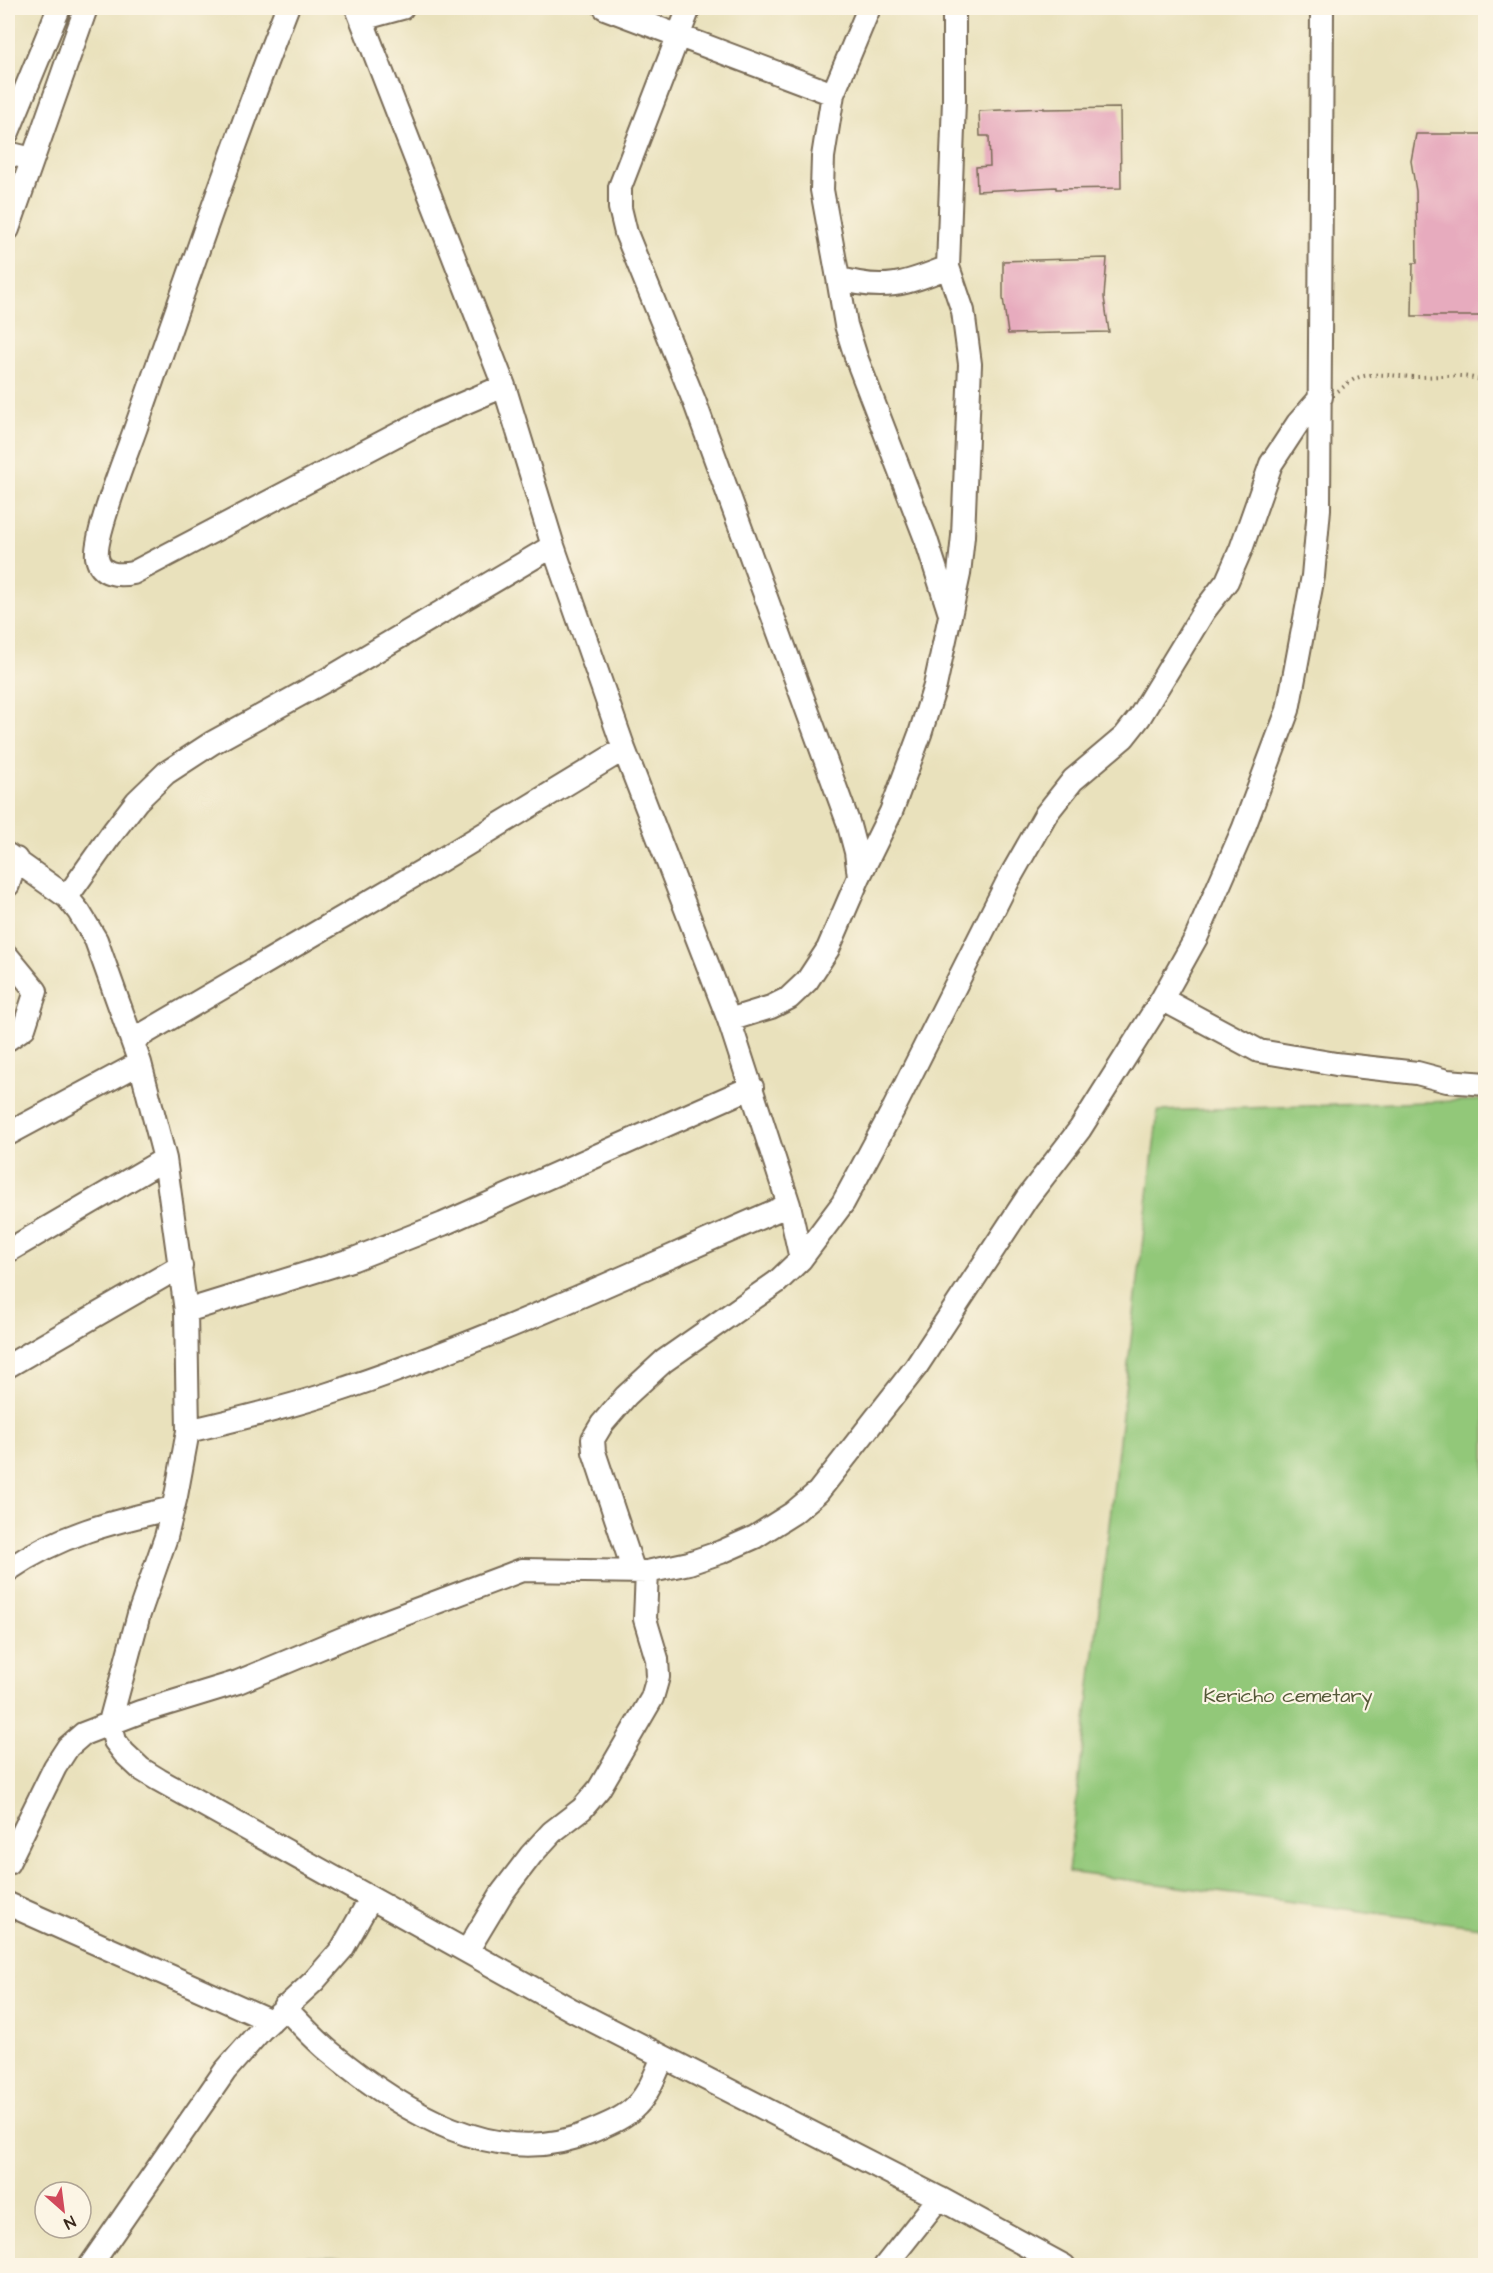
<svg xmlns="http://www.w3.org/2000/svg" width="1493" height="2273" font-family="'Architects Daughter',sans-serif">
<rect width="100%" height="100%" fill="#fcf5e5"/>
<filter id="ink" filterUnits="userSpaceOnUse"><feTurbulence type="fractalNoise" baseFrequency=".0167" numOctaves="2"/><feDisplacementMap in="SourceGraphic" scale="12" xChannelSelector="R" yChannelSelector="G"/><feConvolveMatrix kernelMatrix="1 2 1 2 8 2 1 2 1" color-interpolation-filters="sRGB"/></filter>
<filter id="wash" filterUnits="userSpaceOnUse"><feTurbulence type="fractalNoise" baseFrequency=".008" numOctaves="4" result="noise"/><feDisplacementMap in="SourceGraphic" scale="24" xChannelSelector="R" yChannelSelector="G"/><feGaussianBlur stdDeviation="1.35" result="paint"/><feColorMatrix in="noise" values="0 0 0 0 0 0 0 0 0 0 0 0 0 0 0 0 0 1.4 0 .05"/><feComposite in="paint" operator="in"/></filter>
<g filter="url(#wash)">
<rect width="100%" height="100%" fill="#e9e1bc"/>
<!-- green -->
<path fill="#92c879" stroke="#66794c" stroke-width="1.5" d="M1485,1100l1,804 -6,23 -412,-55 90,-761z
M307,2256l172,8 -173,1z"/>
<g id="blocks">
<!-- building -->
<path fill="#e7abbe" d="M1044,108v1l76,-1 1,80 -65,1v-2l-79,4 -1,-24 14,-1 -1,-30h-9l-1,-25z
M1416,134h69v182h-73l1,-53h4l-1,-72 -5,-30z
M1107,258l-3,39 5,35 -101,2 -5,-36v-37z"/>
</g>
</g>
<g filter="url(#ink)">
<use href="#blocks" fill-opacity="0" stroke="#786a55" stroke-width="1.5"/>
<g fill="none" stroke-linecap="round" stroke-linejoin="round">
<!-- minor casing -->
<g stroke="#786a55" stroke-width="26">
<path id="minor" d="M287,8c-54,138 -102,279 -151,419 -9,26 -42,108 -39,130 3,18 21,19 36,16l296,-155 75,-32
M357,8l147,378 49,160 71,203 105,271 42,-13 18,-9 18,-17 21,-32 31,-72 -3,-25 -8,-30 -153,-419 -69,-170 -6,-25v-21l69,-179
M605,8l228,86
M869,8l-36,86 -10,63 -1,33 16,88c45,14 68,6 110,-11l6,-167v-92
M362,19l40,-11
M8,132l51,-124
M8,153l24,6
M8,229l78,-221
M838,278l8,47 10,32 70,182 23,72
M8,855l59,42 12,15 17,28 44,123 25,96 21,152 2,120 -12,65 -10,41 -27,77 -29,108 5,19 9,12 17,16 18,11 413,230 367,188 125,68
M859,877l32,-65 29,-78 15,-48 24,-112 4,-38 7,-172 -7,-53 -15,-44
M8,885l8,-26
M67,897l46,-65 24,-31 29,-28 46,-30 118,-65 223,-132
M8,957l28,34 -12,37 -16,11
M1162,999l97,52 77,13 81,9 30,8 39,3
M133,1040l308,-180 183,-111
M8,1134l132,-71
M8,1251l157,-92
M801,1259l42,-56 51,-95 115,-229 37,-65 27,-34 51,-43 15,-19 65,-107 23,-30 14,-32 30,-85 27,-41 23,-26
M186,1311l168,-52 89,-35 309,-137
M8,1366l173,-100
M188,1431c47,-11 94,-22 140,-37 158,-51 309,-124 461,-189
M8,1570c52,-36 104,-48 165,-62
M634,1572l-40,-120 -1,-13 9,-15 24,-28 38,-35 113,-79 24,-23 -12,-54 -60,-185
M8,1863l47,-96 13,-20 15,-13 57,-22 98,-30 135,-56 149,-56 125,2 42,-9 32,-11 34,-15 38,-24 25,-21 98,-125 111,-169 53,-69 82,-130 34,-61 47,-108 45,-120 25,-134 6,-67 3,-501
M8,1904l263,117
M467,1951l35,-58 29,-38 21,-23 30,-23 17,-20 53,-91 6,-21 -1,-18 -12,-40 2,-47
M284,2007c15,15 30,32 46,45 70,58 167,120 260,80 16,-7 35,-14 47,-27 12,-12 19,-32 26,-48
M90,2266l135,-195 36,-41 53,-49 28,-32 29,-51
M885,2266l54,-68"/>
</g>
<!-- path -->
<path stroke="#786a55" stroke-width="4" stroke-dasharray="1.5 4.5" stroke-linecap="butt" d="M1338,391c6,-4 13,-11 19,-13 18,-7 41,-1 60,-1 25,0 45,-5 69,5"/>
<!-- minor -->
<use href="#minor" stroke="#fff" stroke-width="22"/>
</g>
</g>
<g text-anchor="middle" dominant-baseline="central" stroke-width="4.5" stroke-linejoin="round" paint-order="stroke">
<!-- park labels -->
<g font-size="20" fill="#555939" stroke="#fcf5e5">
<text x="1288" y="1696">Kericho cemetary</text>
</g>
</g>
<!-- margin -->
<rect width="1493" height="2273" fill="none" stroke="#fcf5e5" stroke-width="30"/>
<!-- north arrow -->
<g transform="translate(63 2210) rotate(152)"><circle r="28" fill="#fcf5e5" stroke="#afa495" stroke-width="1.5"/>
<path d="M0-4.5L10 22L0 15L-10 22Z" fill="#d1495b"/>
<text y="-9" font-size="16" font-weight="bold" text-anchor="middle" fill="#3b2a1e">N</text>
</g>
</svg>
